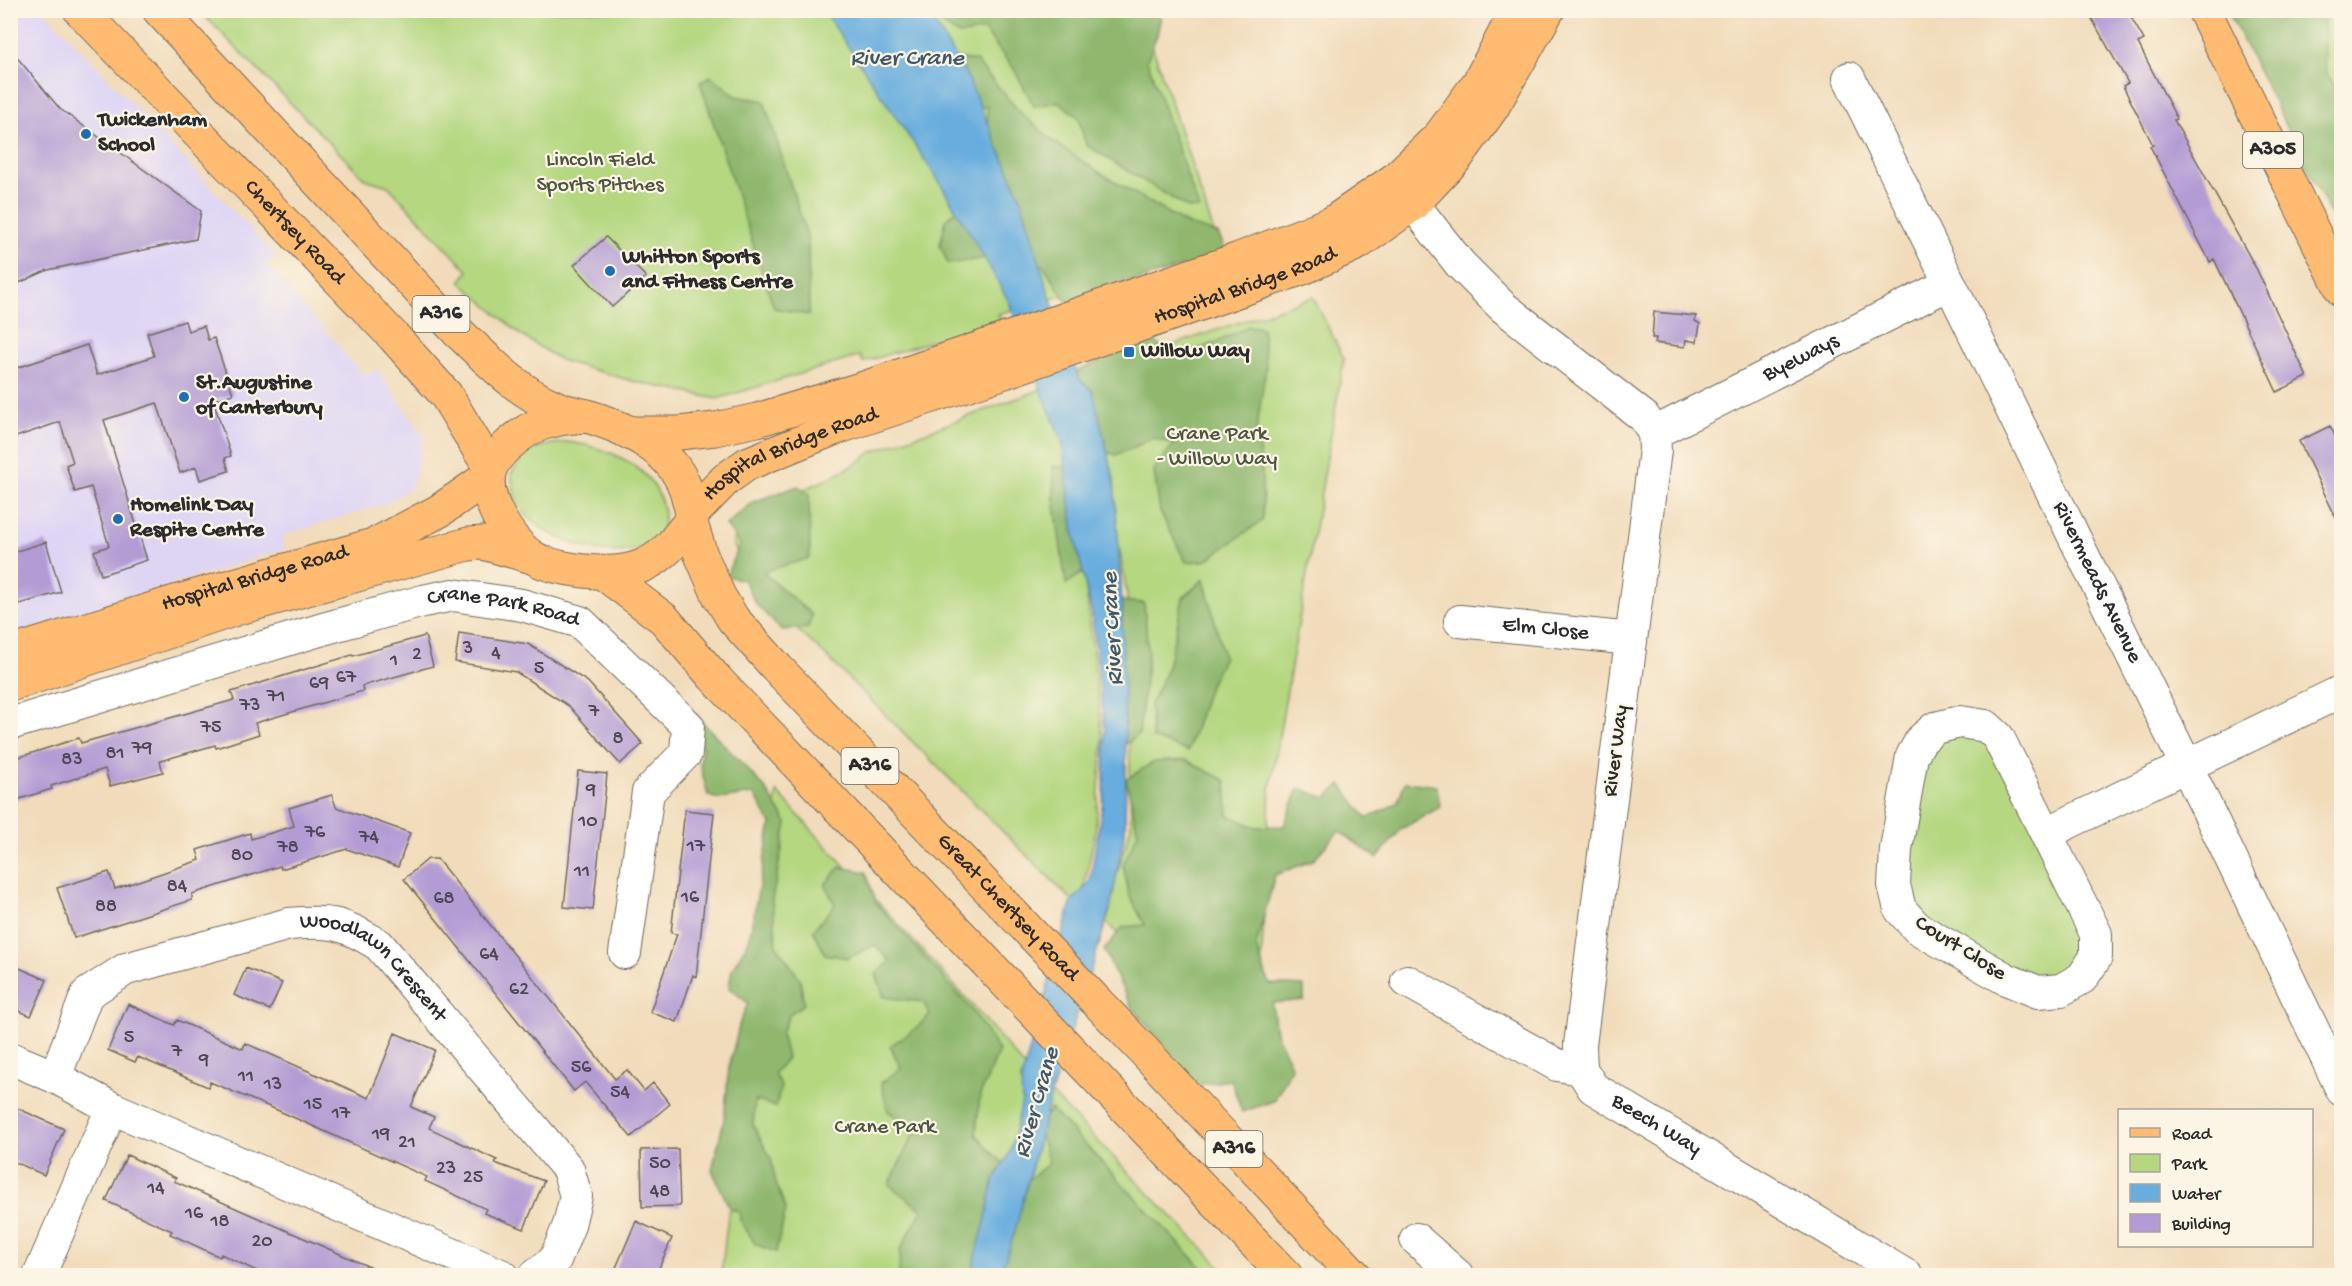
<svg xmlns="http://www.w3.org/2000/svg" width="2352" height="1286" font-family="'Gochi Hand',sans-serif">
<rect width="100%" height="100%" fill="#fcf5e5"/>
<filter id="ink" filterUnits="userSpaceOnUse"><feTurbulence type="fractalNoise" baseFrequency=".0167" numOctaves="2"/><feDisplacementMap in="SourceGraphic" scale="12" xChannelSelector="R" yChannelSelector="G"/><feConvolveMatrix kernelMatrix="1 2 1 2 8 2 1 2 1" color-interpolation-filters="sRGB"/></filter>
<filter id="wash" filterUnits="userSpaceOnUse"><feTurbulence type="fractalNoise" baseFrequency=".008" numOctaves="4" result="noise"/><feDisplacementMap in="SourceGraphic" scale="24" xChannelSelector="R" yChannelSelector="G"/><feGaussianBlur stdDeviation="1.35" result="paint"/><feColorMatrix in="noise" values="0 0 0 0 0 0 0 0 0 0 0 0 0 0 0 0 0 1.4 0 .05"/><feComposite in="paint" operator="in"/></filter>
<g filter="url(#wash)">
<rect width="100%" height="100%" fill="#f1dbba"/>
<!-- built -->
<path fill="#ded5f5" d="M11,11h33l234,247 -12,5 97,111 15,-4 46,67 -12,50 -24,16 -105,32 1,14 -273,86z"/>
<!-- green -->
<path fill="#b4d780" stroke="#708156" stroke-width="1.5" d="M200,11h941l79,240 -222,63 3,6 -138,42 -3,-6 -143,43 -85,-18 -72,-21 -39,-25 -61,-53 8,-11 -80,-85 -23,-7z
M2260,11h81v163z
M1313,297l31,62 -74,430 -14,282 -28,-24 -125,-128 28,-92 -4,-232 -26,-164 -13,-57z
M1053,385l31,185 19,172 -8,91 -15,75 -257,-255 -66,-60 -24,-49 2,-13 18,-21 68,-28 33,-17 18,-13z
M568,442c38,5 86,23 95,66 2,10 1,22 -6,30 -29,30 -105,5 -130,-22 -11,-12 -14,-27 -16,-42 17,-26 27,-29 57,-32z
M1986,726l110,208 -35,56 -144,-62 -21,-79 25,-109z
M777,792l200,218 45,54 207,211 -508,1z"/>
<!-- forest -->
<path fill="#8fb86e" stroke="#5d724c" stroke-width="1.5" d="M934,11h228l-5,24 -10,25 52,149 -11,-1 -102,-63 -8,-28 -19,-15 -25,4 -20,-37 -30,-39 -25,5 -23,-15z
M2322,11l2,4 2,58 15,21v133h-4l-109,-216z
M954,58l22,3 43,50 35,31 45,30 87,52 32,10 6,12 -4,9 -153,47 -23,-36 -31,-12 -65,10 -8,-19 6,-26 34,-27 8,-64 -1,-22 -16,3z
M711,76l25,20 28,5 44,138 1,76 -35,-7 -74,-226z
M1249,326l13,2 4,39 -10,66 6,36 1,51 -58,41 -19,1 -26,-50 -6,-42 20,-26 -20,-6 -38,17 -37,-12 -3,-71 59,-28 13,-9 26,23 39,-14z
M1053,466l29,4 8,98 -24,16 -12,-85z
M798,486l11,8 1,64 -47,14 49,43 -4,13 -27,2 -25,-26 -12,-24 -18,-4 14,-31 -14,-20 27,-23z
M1204,579l20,78 -16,32 -20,62 -36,-13 -2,-33 18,-38 15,-69z
M1105,600l39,3 4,51 -9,80 -16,12z
M643,659l122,129 22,35 -15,77 5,46 23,33 4,25 -14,10 -9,19 6,25 -13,15 7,13 -5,21 -21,-7 -2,25 18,34 5,25 10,25 -10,43 -20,-7 -16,-25 -1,-9 -9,-2 -18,-39 12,-50 5,-53 11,-45 8,-19 -19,-15 3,-19 17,-29 22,-116 -17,-30 -35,5 -11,-3 -8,-32 2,-17 -70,-84z
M1186,760l40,21 2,34 27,12 29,-1 15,-38 27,10 15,-14 26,35 30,-16 8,-21 32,4 3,21 -39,22 -24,29 -38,-27 -26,29 -38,15 -19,71 13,38 35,2v14l-32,3 4,30 16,35 -18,33 -32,11 -11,-32 -36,5 -65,-81 -26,-54 19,-23 22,-2 -16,-30 -6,-30 15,-32 -12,-54 28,-17z
M840,867l26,5 10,31 96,107 27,41 -19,44 -4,39 19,22 33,24 21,-17 -12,-37 14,-17 158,166h-310l1,-25 22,-40 -33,-25 26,-54 -27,-20 -7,-28 20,-15 -11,-22 25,-17 15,-14 -7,-13 -39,-5 -8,-23 14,-13 -15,-16 -27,13 -23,-4 -12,-24 22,-25 -10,-21z"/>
<!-- water -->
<path fill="#67adde" stroke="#496c84" stroke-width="1.5" d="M824,11h103l39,63 54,122 29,98 30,85 14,12 21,88 7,104 5,181 -1,68 -15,78 -59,184 -36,137 -15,44h-29l15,-57 7,-36 17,-30 12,-50 -1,-22 51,-179 18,-19 14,-87 1,-64 -13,-117 -18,-80 -12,-93 -20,-48 -33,-91 -21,-38 -51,-86z"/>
<g id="blocks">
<!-- building -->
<path fill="#b39cd4" d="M2106,10h22l4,9 12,21 -6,3 39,76 -3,1 83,150 50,107 -30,15 -63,-133 -4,3 -60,-116 3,-1 -30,-59 5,-3 -36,-64z
M10,49l50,60 141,102 -5,28 -148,31 -38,17z
M606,237l40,40 -34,30 -38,-42z
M1654,312l42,4 -1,5 5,3 -3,18 -11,-2 -1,7 -30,-4 1,-5h-4z
M185,321l3,10 16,-5 4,14 6,-2 19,56 -20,6 18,56 -6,2 4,13 -29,9 -4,-13 -16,6 -23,-70 -53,17 43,140 -46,15 -7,-24 15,-5 -18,-59 -16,5 -9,-27 7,-3 -13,-40 -50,17v-69l77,-25 10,30 57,-19 -7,-23z
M2330,426l12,23v81l-43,-89z
M46,542l15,50 -51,15v-54z
M459,633l69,11 60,38 55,62 -23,20 -51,-58 -53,-34 -61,-10z
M425,636l8,30 -71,20 1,5 -108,32 4,11 -43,14 -1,-3 -55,16 3,11 -53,14 -5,-17 -54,17 1,3 -42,13v-42l69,-22 2,5 153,-43 -3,-8 121,-37 1,1z
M578,771l29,3 -14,136 -29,-3z
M332,795l4,12 74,26 -12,34 -51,-18 -66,20 -1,-3 -88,28v6l-118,38 -17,-50 52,-16 6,17 85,-29 -3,-10 53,-17 1,6 43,-13 -5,-18z
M685,810l29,3 -18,164 -3,-2 -16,47 -27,-10 27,-78 -6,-1z
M428,859h9l178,220 12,-9 17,21 9,-8 17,21 -39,33 -46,-55 -11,9 -170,-212z
M10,964l37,16 -16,36 -21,-9z
M246,968l36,15 -12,27 -36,-15z
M128,1004l46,21 3,-5 66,29 2,-6 124,55 26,-65 40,17 -24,57 23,10 -5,11 68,32 -2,3 49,18 -20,48 -40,-16 2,-4 -61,-28 2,-4 -150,-67 -67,-28 -2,5 -70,-30 -3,5 -27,-12z
M10,1105l54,24 -20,46 -34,-15z
M678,1149l2,57 -38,1 -1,-57z
M127,1155l49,23 -2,3 214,94h-123l-44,-21 -1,3 -50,-23 2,-3 -66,-30z
M636,1221l36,17 -16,37h-29l-12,-5z"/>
</g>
</g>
<g filter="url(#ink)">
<use href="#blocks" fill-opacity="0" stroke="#70695d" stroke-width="1.5"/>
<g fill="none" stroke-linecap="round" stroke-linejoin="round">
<!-- minor casing -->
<g stroke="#70695d" stroke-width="34">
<g id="minor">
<path id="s1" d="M1849,78l338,689 155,323"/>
<path d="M1413,204l47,60 43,43 141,110 10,16 1,17 -75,595 1,24"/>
<path id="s2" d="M1654,433l295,-149"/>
<path id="s3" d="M1460,621l171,18"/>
<path d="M1960,722l26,4 12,11 98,197v23l-14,21 -21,12 -23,2 -32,-13 -89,-51 -17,-19 -6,-24 2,-36 16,-93 9,-16 14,-12z"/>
<path id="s4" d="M10,724l313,-95 100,-28 30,-6 69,10 58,17 108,104 -2,27 -38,39 -23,161"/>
<path d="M2047,833l295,-142"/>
<path id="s5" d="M1407,981l150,84 24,4 12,19 314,188"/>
<path d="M10,1058l45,19 57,31 391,168"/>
<path id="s6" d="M55,1077l32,-83 39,-25 163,-45c43,-4 54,-1 90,21l189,224 8,27 -7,29 -14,35 -20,16"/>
<path d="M1416,1239l42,37"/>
<path d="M39,1276l73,-168"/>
</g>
</g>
<!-- major casing -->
<g stroke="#70695d" stroke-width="35">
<g id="major">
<path d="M2204,10l138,280"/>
<path d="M630,433h49l36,-4 42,-9 107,-32 375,-129 93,-36 62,-43 45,-43 40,-55 38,-72"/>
<path id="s7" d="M692,514l34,-35 21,-15 86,-35 160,-53 310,-108 55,-25 55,-39 44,-47 35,-49 56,-98"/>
<path id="s8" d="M10,653l165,-51 201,-58 63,-33 49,-34"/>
<path d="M10,685l229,-77 229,-64 15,-1 49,14"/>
</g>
</g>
<!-- highway casing -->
<g stroke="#70695d" stroke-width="35">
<g id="highway">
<path id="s9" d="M80,10l314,327 52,58 44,73"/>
<path d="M159,10l300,323c30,28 58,58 96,74 10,5 21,6 32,9"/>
<path d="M587,416c42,13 90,35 101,81 1,6 4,13 4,18 -1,7 -8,14 -12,19 -9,13 -23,26 -38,32 -17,7 -40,7 -58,5 -16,-2 -39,-5 -53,-15 -21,-14 -50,-59 -41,-86 2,-7 9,-16 15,-22 26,-25 47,-30 82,-32z"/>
<path id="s10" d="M690,520l11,35 18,41 14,23 45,50 365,381 212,226"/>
<path d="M603,573l61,46 49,57 573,600"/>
</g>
</g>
<!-- minor -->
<use href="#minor" stroke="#fff" stroke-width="32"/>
<!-- major -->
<use href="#major" stroke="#ffbb71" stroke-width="33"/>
<!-- highway -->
<use href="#highway" stroke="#ffbb71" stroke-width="33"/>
</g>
</g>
<!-- markers -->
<g fill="#1f6fb2" stroke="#fcf5e5" stroke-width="2">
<circle cx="86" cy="134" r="6"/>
<circle cx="610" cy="271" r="6"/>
<rect x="1123" y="346" width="12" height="12" rx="3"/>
<circle cx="184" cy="397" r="6"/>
<circle cx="118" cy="519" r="6"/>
</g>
<g text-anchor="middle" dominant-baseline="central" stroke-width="4.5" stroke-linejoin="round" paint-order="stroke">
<!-- number labels -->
<g font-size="20" fill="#4d4755">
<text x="468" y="649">3</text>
<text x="496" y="654">4</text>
<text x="417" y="655">2</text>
<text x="394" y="661">1</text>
<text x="539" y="669">5</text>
<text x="346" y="678">67</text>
<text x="319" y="684">69</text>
<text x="276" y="697">71</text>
<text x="250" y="706">73</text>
<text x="594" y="712">7</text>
<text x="211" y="728">75</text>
<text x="618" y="739">8</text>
<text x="142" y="749">79</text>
<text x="115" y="754">81</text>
<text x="72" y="760">83</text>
<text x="591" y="791">9</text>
<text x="588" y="822">10</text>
<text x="315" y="833">76</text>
<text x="369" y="838">74</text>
<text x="696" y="847">17</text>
<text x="288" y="848">78</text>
<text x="242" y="856">80</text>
<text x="582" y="872">11</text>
<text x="177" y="887">84</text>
<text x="690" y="898">16</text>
<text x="444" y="899">68</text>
<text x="106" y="907">88</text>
<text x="489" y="955">64</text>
<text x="519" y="990">62</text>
<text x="129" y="1038">5</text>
<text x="177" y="1052">7</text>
<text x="204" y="1061">9</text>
<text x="581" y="1068">56</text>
<text x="246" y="1077">11</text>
<text x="273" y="1085">13</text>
<text x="620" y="1093">54</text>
<text x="313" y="1105">15</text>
<text x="341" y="1114">17</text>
<text x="381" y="1135">19</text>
<text x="407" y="1143">21</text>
<text x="660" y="1164">50</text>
<text x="446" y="1169">23</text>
<text x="473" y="1178">25</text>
<text x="156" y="1189">14</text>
<text x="660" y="1192">48</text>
<text x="194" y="1214">16</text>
<text x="220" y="1222">18</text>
<text x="262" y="1242">20</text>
</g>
<!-- shield labels -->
<g fill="#fcf5e5" stroke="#6a6863" stroke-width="1.5">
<rect x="2243" y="132" width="60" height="36" rx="4.5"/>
<rect x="412.5" y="296" width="57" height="36" rx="4.5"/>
<rect x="841.5" y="748" width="57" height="36" rx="4.5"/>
<rect x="1205.5" y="1131" width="57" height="36" rx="4.5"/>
</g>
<g font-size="21" font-weight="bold" fill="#2b2b2b">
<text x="2273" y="150">A305</text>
<text x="441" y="314">A316</text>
<text x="870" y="766">A316</text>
<text x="1234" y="1149">A316</text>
</g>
<!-- poi labels -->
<g font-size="22" font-weight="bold" fill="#2b2b2b" stroke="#fcf5e5" text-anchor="start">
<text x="98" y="121">Twickenham<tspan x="98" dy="25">School</tspan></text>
<text x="622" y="258">Whitton Sports<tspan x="622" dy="25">and Fitness Centre</tspan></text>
<text x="1141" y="352">Willow Way</text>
<text x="196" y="384">St.Augustine<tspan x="196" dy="25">of Canterbury</tspan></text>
<text x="130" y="506">Homelink Day<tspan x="130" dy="25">Respite Centre</tspan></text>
</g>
<!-- park labels -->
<g font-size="22" fill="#4d5640" stroke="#fcf5e5">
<text x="600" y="161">Lincoln Field<tspan x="600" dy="25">Sports Pitches</tspan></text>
<text x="1217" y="435">Crane Park<tspan x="1217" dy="25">- Willow Way</tspan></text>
<text x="885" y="1128">Crane Park</text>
</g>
<!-- street labels -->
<g font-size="22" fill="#2b2b2b" stroke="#fcf5e5">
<text stroke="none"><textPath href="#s9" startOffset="309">Chertsey Road</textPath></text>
<text stroke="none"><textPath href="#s7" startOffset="604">Hospital Bridge Road</textPath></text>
<text stroke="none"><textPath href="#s2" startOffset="165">Byeways</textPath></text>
<text stroke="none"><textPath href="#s7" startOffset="118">Hospital Bridge Road</textPath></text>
<text stroke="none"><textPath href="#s8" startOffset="256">Hospital Bridge Road</textPath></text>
<text stroke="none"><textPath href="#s1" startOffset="562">Rivermeads Avenue</textPath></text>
<text stroke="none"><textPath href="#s4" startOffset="513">Crane Park Road</textPath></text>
<text stroke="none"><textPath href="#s3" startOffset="86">Elm Close</textPath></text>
<text transform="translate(1617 751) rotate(-83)">River Way</text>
<text stroke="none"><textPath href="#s10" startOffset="507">Great Chertsey Road</textPath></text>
<text transform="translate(1960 949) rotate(32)">Court Close</text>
<text stroke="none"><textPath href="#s6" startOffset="406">Woodlawn Crescent</textPath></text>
<text stroke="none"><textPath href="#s5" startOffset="292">Beech Way</textPath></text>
</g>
<!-- water labels -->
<g font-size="24" font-style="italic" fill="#40586a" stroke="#fcf5e5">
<text x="907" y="59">River Crane</text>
<text transform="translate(1114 629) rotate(-93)">River Crane</text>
<text transform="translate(1038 1103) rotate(-74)">River Crane</text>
</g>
</g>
<!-- margin -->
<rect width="2352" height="1286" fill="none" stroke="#fcf5e5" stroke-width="36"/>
<!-- legend -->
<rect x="2118" y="1109" width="195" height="138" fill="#fcf5e5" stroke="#a8a49b" stroke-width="1.5"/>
<rect x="2130" y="1128" width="30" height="9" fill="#ffbb71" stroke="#a8a49b" stroke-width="1.5"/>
<text x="2172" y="1139" font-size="18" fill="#2b2b2b">Road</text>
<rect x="2130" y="1154" width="30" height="18" fill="#b4d780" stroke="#a8a49b" stroke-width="1.5"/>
<text x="2172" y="1169" font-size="18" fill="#2b2b2b">Park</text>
<rect x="2130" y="1184" width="30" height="18" fill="#67adde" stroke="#a8a49b" stroke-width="1.5"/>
<text x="2172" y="1199" font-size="18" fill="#2b2b2b">Water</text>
<rect x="2130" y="1214" width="30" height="18" fill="#b39cd4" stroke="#a8a49b" stroke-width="1.5"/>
<text x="2172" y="1229" font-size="18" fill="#2b2b2b">Building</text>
</svg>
